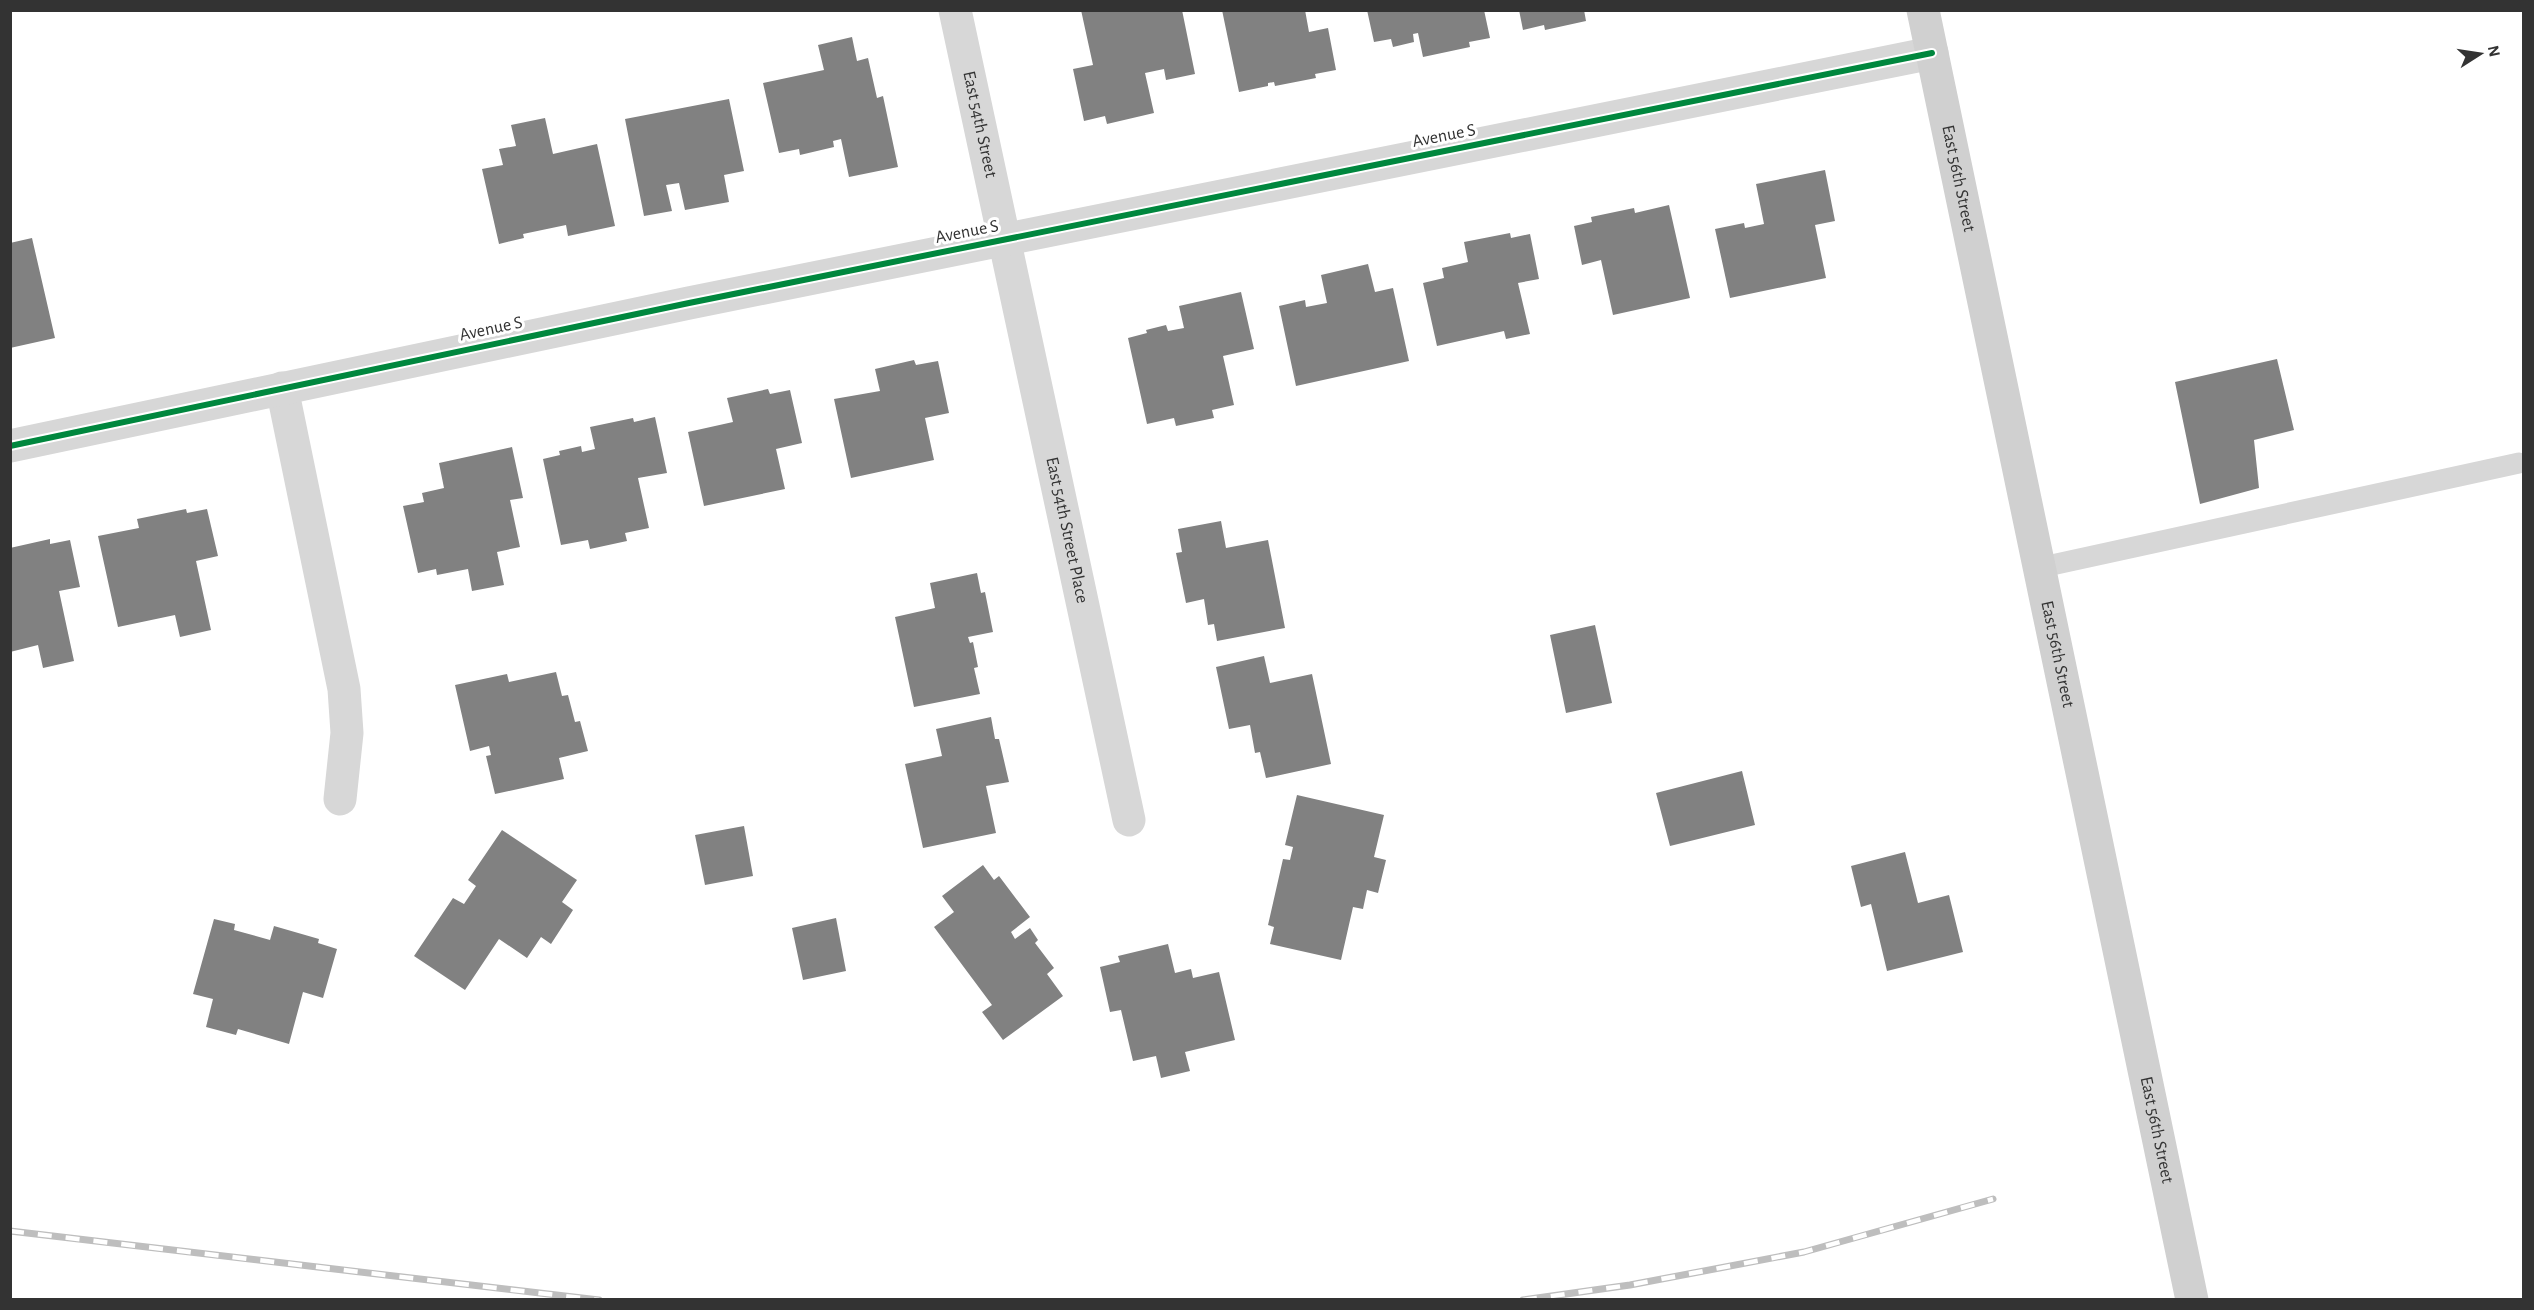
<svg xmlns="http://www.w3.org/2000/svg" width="2534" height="1310" font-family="'Alegreya Sans',sans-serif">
<rect width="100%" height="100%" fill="#fff"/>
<!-- building -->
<path fill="#818181" d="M1081,10h101l13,64 -29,6 -2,-11 -19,4 9,40 -47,11 -2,-8 -21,5 -11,-52 20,-4z
M1222,10h83l4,22 19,-4 8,42 -21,4 1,4 -41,8 -1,-4 -6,1v3l-29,6z
M1367,10h117l6,28 -21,4 1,5 -47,10 -5,-24 -5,1 1,8 -21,5 -2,-8 -17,3z
M1519,10h65l2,11 -41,9 -1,-5 -21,5z
M852,37l5,24 11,-3 9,40 6,-2 15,71 -49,10 -8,-38 -8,2 1,6 -34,8 -1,-6 -20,4 -16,-70 61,-13 -6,-25z
M729,99l15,72 -20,4 5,27 -44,8 -6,-27 -13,2 6,26 -28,5 -19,-97z
M545,118l8,36 44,-10 18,82 -47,10 -2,-11 -43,9 1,4 -25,6 -17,-75 21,-4 -4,-16 17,-3 -5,-21z
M1825,170l10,51 -20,4 11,53 -96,20 -15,-69 29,-6 1,5 19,-4 -8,-40z
M1669,205l21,93 -77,17 -12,-55 -19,5 -8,-39 18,-4 -1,-5 43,-9 1,5z
M1510,233l1,5 19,-4 9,45 -21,4 12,51 -24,5 -2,-8 -67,15 -14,-63 21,-5 -2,-10 26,-6 -4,-20z
M32,238l23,100 -45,10v-105z
M1368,264l7,28 18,-4 16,73 -113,25 -17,-80 26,-6 1,7 21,-4 -6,-28z
M1241,292l13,57 -31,7 11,49 -22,5 2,8 -38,8 -2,-8 -27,6 -19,-86 19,-5 -1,-3 20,-5 2,6 16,-3 -5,-22z
M2277,359l17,71 -40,10 5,48 -59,16 -25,-122z
M914,360l2,5 22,-4 11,52 -24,5 9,42 -83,18 -17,-79 46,-8 -5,-22z
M768,389l2,5 20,-4 12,53 -26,6 9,40 -81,17 -16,-74 45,-10 -6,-24z
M655,417l12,56 -29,5 11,50 -24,5 2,8 -37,8 -2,-9 -27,5 -18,-86 17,-4 -1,-4 22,-5 1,6 13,-3 -5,-22 43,-9 1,4z
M512,447l11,51 -13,2 10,47 -23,5 7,33 -32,6 -4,-22 -31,6 -1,-6 -18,4 -15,-67 21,-4 -2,-9 22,-5 -5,-25z
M186,509l1,4 20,-4 11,47 -22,5 15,69 -31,7 -5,-22 -57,12 -20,-91 41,-8 -2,-9z
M1221,521l5,27 42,-8 17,88 -68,13 -3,-17 -6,1 -4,-26 -18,4 -10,-50 6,-1 -4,-23z
M50,539v5l20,-4 10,47 -21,4 15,70 -31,7 -5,-23 -28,7v-104z
M977,573l4,20 4,-1 8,40 -25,5 2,6 3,-1 5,25 -4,1 6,26 -66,13 -19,-90 40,-9 -5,-25z
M1595,625l17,78 -46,10 -16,-78z
M1264,656l6,27 42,-9 19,90 -65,14 -6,-26 -5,1 -5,-28 -21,4 -13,-62z
M556,672l6,24 6,-1 7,27 5,-1 8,30 -29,7 5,21 -69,15 -9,-38 5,-1 -2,-9 -19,5 -15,-66 52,-11 2,8z
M991,717l4,22h4l10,43 -23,4 10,47 -73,15 -18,-84 37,-8 -6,-27z
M1742,771l13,54 -85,21 -14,-53z
M1297,795l87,20 -10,42 12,3 -8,33 -11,-3 -4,19 -10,-2 -12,53 -71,-16 4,-17 -6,-2 15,-66 7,1 3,-13 -8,-2z
M744,826l9,50 -48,9 -10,-50z
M502,830l75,50 -15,22 11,8 -22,34 -10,-7 -14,21 -28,-19 -34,51 -51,-34 39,-58 11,6 12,-18 -8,-6z
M1905,852l13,51 31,-8 14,57 -76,19 -16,-67 -10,3 -10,-41z
M983,865l11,15 5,-4 31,41 -19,15 4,7 15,-11 8,12 -3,3 19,25 -7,6 16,22 -60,44 -21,-28 10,-7 -58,-78 20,-15 -12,-16z
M836,918l10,53 -43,9 -11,-52z
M214,919l21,5 -1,6 36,10 4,-14 45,13 -1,4 19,6 -14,49 -20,-6 -14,52 -51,-15 -2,6 -30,-8 7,-28 -20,-5z
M1168,944l7,29 16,-4 2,9 26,-6 16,68 -50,12 5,19 -29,7 -5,-22 -23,5 -12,-51 -11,2 -10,-45 20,-5 -2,-6z"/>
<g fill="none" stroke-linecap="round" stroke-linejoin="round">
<!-- lane -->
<path stroke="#d7d7d7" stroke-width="21" d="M2038,568l481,-105"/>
<!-- street -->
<g stroke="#d7d7d7" stroke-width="33">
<path id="s1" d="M955,10l174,810"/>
<path d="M282,388l62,301 3,44 -7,66"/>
<path d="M10,446l679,-143 1243,-250"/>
</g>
<!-- secondary -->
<path stroke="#d0d0d0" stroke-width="33" id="s2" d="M1923,10l269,1290"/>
<!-- rail casing -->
<g stroke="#bebebe" stroke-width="7">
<path id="rail" d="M10,1231l589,69
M1523,1300l107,-15 174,-33 189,-53"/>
</g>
<!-- rail -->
<use href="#rail" stroke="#fff" stroke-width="4.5" stroke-dasharray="14" stroke-linecap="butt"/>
<!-- cycleway casing -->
<g stroke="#fff" stroke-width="10">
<path id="cycleway" d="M10,446l679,-143 1243,-250"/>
</g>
<!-- cycleway -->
<use href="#cycleway" stroke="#00873e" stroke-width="6"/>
</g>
<g text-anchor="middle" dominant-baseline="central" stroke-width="6" stroke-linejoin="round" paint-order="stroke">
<!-- street labels -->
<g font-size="18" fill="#333" stroke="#fff">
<text stroke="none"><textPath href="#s1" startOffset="117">East 54th Street</textPath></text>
<text transform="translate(1444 136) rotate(-11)">Avenue S</text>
<text stroke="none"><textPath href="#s2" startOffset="172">East 56th Street</textPath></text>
<text transform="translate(967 232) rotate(-11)">Avenue S</text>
<text transform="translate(491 329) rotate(-12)">Avenue S</text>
<text stroke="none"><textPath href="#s1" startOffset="532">East 54th Street Place</textPath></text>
<text stroke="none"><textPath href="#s2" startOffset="658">East 56th Street</textPath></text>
<text stroke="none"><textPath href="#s2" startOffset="1144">East 56th Street</textPath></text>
</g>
</g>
<!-- border -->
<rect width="2534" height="1310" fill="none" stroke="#333333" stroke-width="24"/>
<!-- north arrow -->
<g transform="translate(2480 54) rotate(78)" stroke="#ffffff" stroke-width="4.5" paint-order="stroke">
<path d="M0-4.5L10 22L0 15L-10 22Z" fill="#333333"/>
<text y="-9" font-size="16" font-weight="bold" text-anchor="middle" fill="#333333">N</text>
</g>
</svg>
